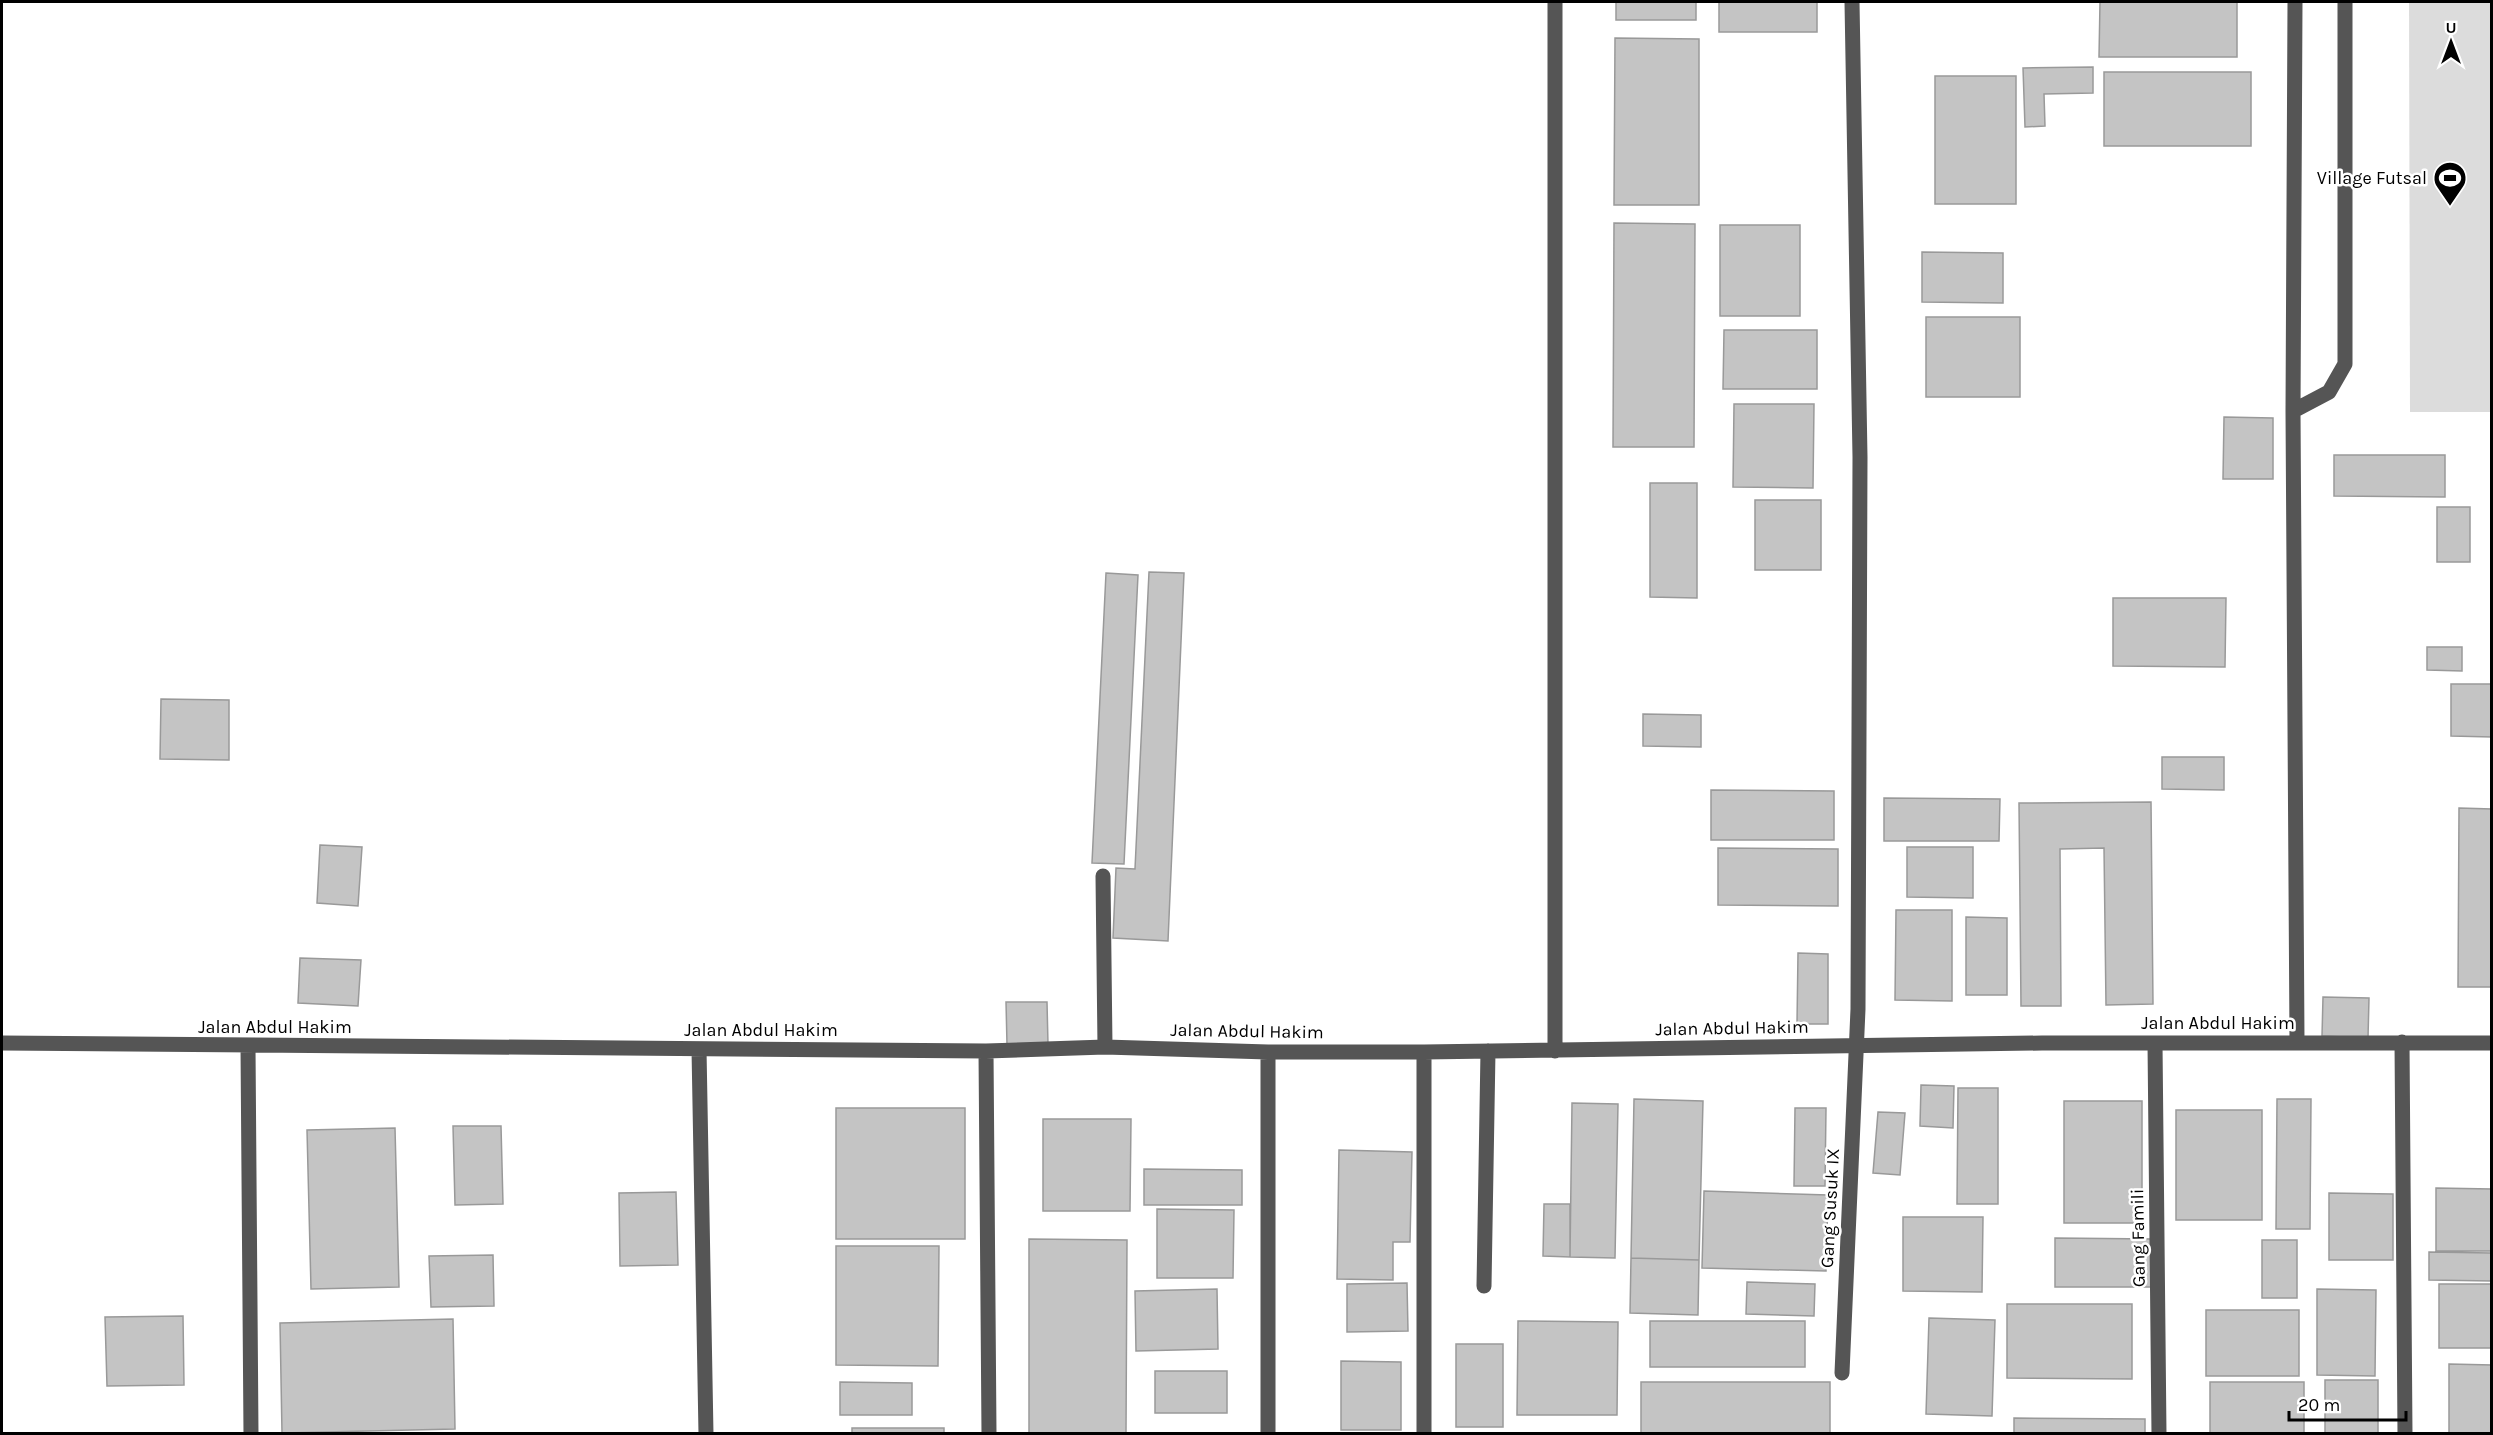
<svg xmlns="http://www.w3.org/2000/svg" width="2493" height="1435" font-family="Karla,sans-serif">
<rect width="100%" height="100%" fill="#fff"/>
<!-- garden -->
<path fill="#dcdcdc" d="M2409,2h82v410h-81z"/>
<!-- building -->
<path fill="#c4c4c4" stroke="#999" stroke-width="1.5" d="M1616,2h80v18h-80z
M1719,2h98v30h-98z
M2100,2h137v55h-138z
M1615,38l84,1v166h-85z
M2093,67v26l-49,1 1,32 -20,1 -2,-59z
M2104,72h147v74h-147z
M1935,76h81v128h-81z
M1614,223l81,1 -1,223h-81z
M1720,225h80v91h-80z
M1922,252l81,1v50l-81,-1z
M1926,317h94v80h-94z
M1724,330h93v59h-94z
M1734,404h80l-1,84 -80,-1z
M2224,417l49,1v61h-50z
M2334,455h111v42l-111,-1z
M1650,483h47v115l-47,-1z
M1755,500h66v70h-66z
M2437,507h33v55h-33z
M1149,572l35,1 -16,368 -55,-3 3,-70 19,1z
M1106,573l32,2 -14,289 -32,-1z
M2113,598h113l-1,69 -112,-1z
M2427,647h35v24l-35,-1z
M2451,684h41v53l-41,-1z
M161,699l68,1v60l-69,-1z
M1643,714l58,1v32l-58,-1z
M2162,757h62v33l-62,-1z
M1711,790l123,1v49h-123z
M1884,798l116,1 -1,42h-115z
M2151,802l2,202 -47,1 -2,-157 -44,1 1,157h-40l-2,-203z
M2459,808l33,1v178h-34z
M320,845l42,2 -4,59 -41,-3z
M1907,847h66v51l-66,-1z
M1718,848l120,1v57l-120,-1z
M1896,910h56v91l-57,-1z
M1966,917l41,1v77h-41z
M1798,953l30,1v70h-31z
M300,958l61,2 -3,46 -60,-3z
M2323,997l46,1 -1,40 -46,-2z
M1006,1002h41l1,42 -41,1z
M1921,1085l33,1 -1,42 -33,-2z
M1958,1088h40v116h-41z
M1634,1099l69,2 -4,159 -68,-2z
M2277,1099h34l-1,130h-34z
M2064,1101h78v122h-78z
M1572,1103l46,1 -3,154 -45,-1z
M836,1108h129v131h-129z
M1795,1108h31l-1,78h-31z
M2176,1110h86v110h-86z
M1878,1112l27,1 -5,62 -27,-2z
M1043,1119h88l-1,92h-87z
M453,1126h48l2,78 -48,1z
M395,1128l4,159 -88,2 -4,-159z
M1339,1150l73,2 -2,90h-17v38l-56,-1z
M1144,1169l98,1v35h-98z
M2436,1188l56,1v62h-56z
M1704,1191l124,4 -2,76 -124,-3z
M676,1192l2,73 -58,1 -1,-73z
M2329,1193l64,1v66h-64z
M1544,1204h26v53l-27,-1z
M1157,1209l77,1 -1,68h-76z
M1903,1217h80l-1,75 -79,-1z
M2055,1238l98,1v48h-98z
M1029,1239l98,1 -1,194h-97z
M2262,1240h35v58h-35z
M836,1246h103l-1,120 -102,-1z
M2429,1252l63,1v28l-63,-1z
M493,1255l1,51 -63,1 -2,-51z
M1631,1258l68,2 -1,55 -68,-2z
M1747,1282l68,2 -1,32 -68,-2z
M1407,1283l1,48 -61,1v-48z
M2439,1284h53v64h-53z
M1217,1289l1,60 -82,2 -1,-60z
M2317,1289l59,1 -1,86 -58,-1z
M2007,1304h125v75l-125,-1z
M2206,1310h93v66h-93z
M183,1316l1,69 -77,1 -2,-69z
M1929,1318l66,2 -3,96 -66,-2z
M453,1319l2,110 -173,4 -2,-110z
M1518,1321l100,1 -1,93h-100z
M1650,1321h155v46h-155z
M1456,1344h47v83h-47z
M1341,1361l60,1v68h-60z
M2449,1364l43,1v69h-43z
M1155,1371h72v42h-72z
M2325,1380h53v54h-53z
M840,1382l72,1v32h-72z
M1641,1382h189v52h-189z
M2210,1382h94v52h-94z
M2014,1418l131,1v15h-131z
M852,1428h92v6h-92z"/>
<g fill="none" stroke-linecap="round" stroke-linejoin="round">
<!-- minor -->
<path stroke="#555" stroke-width="15" d="M2295,2l-2,409 4,630
M2293,411l36,-19 16,-28v-362
M1103,876l2,171
M2402,1042l3,392
M2,1043l984,8 119,-4 163,5h156l618,-9h450
M2155,1043l4,391
M248,1047l3,387
M699,1049l7,385
M986,1051l3,383
M1555,1051v-1049
M1268,1052v382
M1484,1286l4,-235
M1842,1373l16,-364 2,-552 -8,-455
M1424,1434v-382"/>
</g>
<!-- icons -->
<defs>
<g id="stadium-pin" transform="scale(1.725)"><path d="M0 17L-7.5 6A9.5 9.5 0 1 1 7.5 6Z" fill="#000" stroke="#fff"/><path d="M0-5a6.5 5 0 1 0 0 10a6.5 5 0 1 0 0-10ZM-3.5-1.8h7v3.6h-7Z" fill="#fff"/></g>
</defs>
<g fill-rule="evenodd">
<use href="#stadium-pin" x="2450" y="178"/>
</g>
<g text-anchor="middle" dominant-baseline="central" stroke-width="5" stroke-linejoin="round" paint-order="stroke">
<!-- poi labels -->
<g font-size="18" fill="#000" stroke="#fff" text-anchor="end">
<text x="2427" y="178">Village Futsal</text>
</g>
<!-- street labels -->
<g font-size="18" fill="#000" stroke="#fff">
<text x="2218" y="1023">Jalan Abdul Hakim</text>
<text x="275" y="1027">Jalan Abdul Hakim</text>
<text transform="translate(1732 1028) rotate(-1)">Jalan Abdul Hakim</text>
<text x="761" y="1030">Jalan Abdul Hakim</text>
<text transform="translate(1247 1031) rotate(1)">Jalan Abdul Hakim</text>
<text transform="translate(1830 1208) rotate(-87)">Gang Susuk IX</text>
<text transform="translate(2138 1238) rotate(-91)">Gang Famili</text>
</g>
</g>
<!-- border -->
<rect width="2493" height="1435" fill="none" stroke="#000000" stroke-width="6"/>
<!-- north arrow -->
<g transform="translate(2451 42)" stroke="#ffffff" stroke-width="4.5" paint-order="stroke">
<path d="M0-4.5L10 22L0 15L-10 22Z" fill="#000000"/>
<text y="-9" font-size="16" font-weight="bold" text-anchor="middle" fill="#000000">U</text>
</g>
<!-- scale -->
<path d="M2289 1411v9h117v-9" fill="none" stroke="#000000" stroke-width="3"/>
<text x="2298" y="1411" font-size="18" fill="#000000" stroke="#ffffff" stroke-width="4.5" paint-order="stroke">20 m</text>
</svg>
